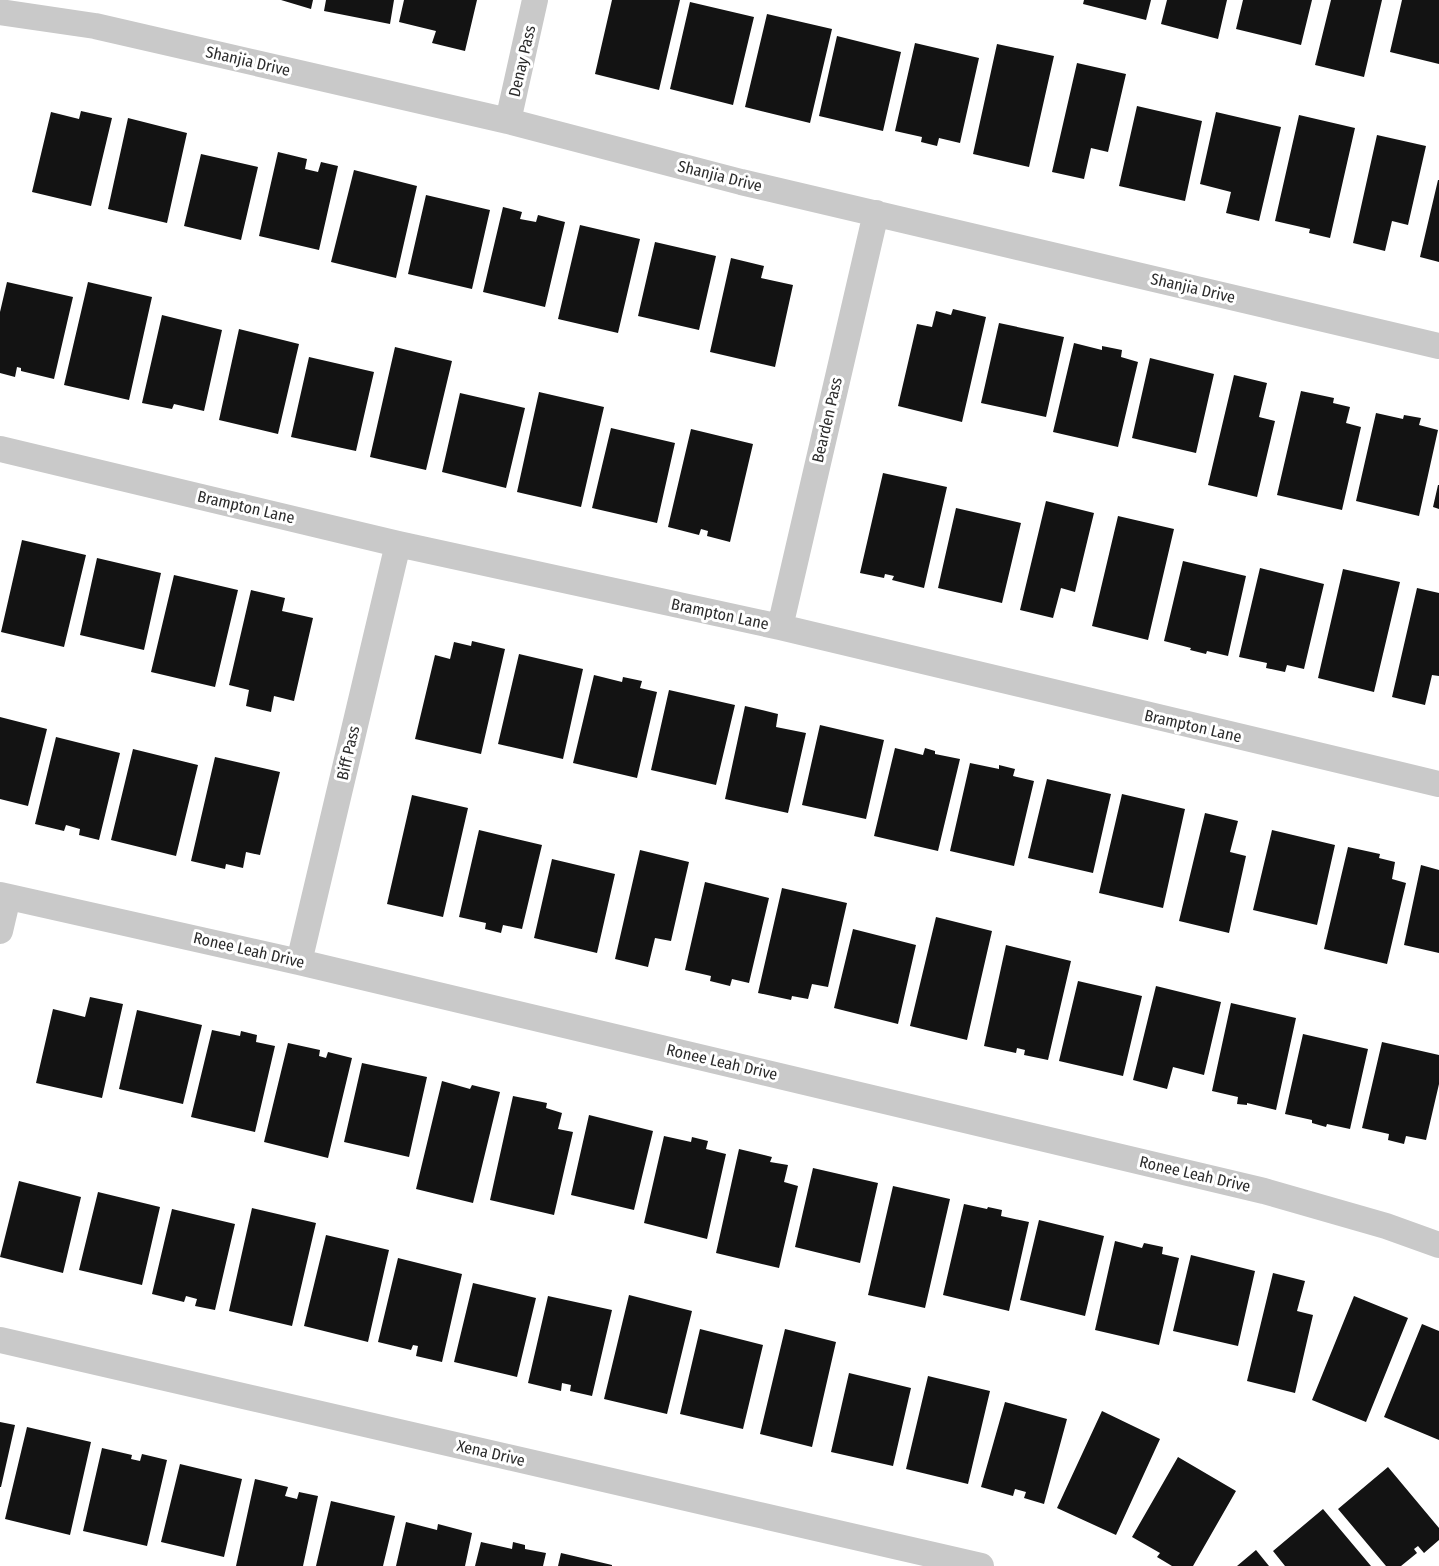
<svg xmlns="http://www.w3.org/2000/svg" width="1439" height="1566" font-family="'Fira Sans Condensed',sans-serif">
<rect width="100%" height="100%" fill="#fff"/>
<!-- building -->
<path fill="#131313" d="M281,0h32l-2,9z
M326,0h68l-4,24 -66,-13z
M404,0h73l-12,51 -33,-8 4,-12 -37,-9z
M612,0h68l-21,90 -64,-16z
M1084,0h67l-5,20 -63,-16z
M1167,0h60l-9,39 -57,-15z
M1243,0h69l-11,45 -65,-16z
M1331,0h51l-18,77 -49,-12z
M1402,0h37v64l-49,-12z
M690,2l64,15 -21,88 -63,-16z
M767,14l65,15 -22,94 -65,-16z
M837,36l64,16 -18,79 -64,-15z
M915,43l64,15 -19,85 -21,-5 -2,8 -16,-4 1,-5 -27,-6z
M997,44l57,12 -25,111 -56,-13z
M1077,63l49,11 -18,78 -17,-4 -7,31 -32,-7z
M1137,106l65,15 -17,80 -66,-15z
M81,111l31,7 -21,88 -59,-14 19,-80 28,7z
M1216,112l65,15 -22,94 -33,-8 5,-21 -31,-8z
M1299,115l56,13 -25,110 -21,-5 1,-4 -35,-8z
M128,118l59,15 -20,90 -59,-14z
M1377,135l49,11 -18,79 -16,-4 -7,30 -32,-8z
M278,152l29,7 -2,10 13,3 3,-10 17,4 -19,84 -60,-14z
M201,154l57,13 -17,73 -57,-14z
M354,170l63,16 -21,92 -65,-16z
M1438,180h1v82l-19,-5z
M426,195l64,15 -18,79 -64,-15z
M503,207l19,5 -2,7 16,3 2,-7 27,7 -20,85 -62,-15z
M580,225l60,14 -22,94 -60,-14z
M655,242l61,14 -17,74 -61,-14z
M731,258l33,8 -3,12 32,7 -18,82 -65,-15z
M7,282l66,15 -19,82 -33,-8v-3l-4,-1 -2,10 -15,-4v-61z
M88,282l64,15 -23,103 -65,-15z
M953,309l33,8 -24,105 -64,-16 19,-82 15,3 4,-16 15,4z
M162,315l60,15 -18,81 -30,-7 -2,5 -30,-6z
M999,323l65,14 -18,80 -65,-14z
M239,329l60,15 -21,90 -59,-14z
M1074,343l28,7v-4l20,4 -1,7 17,5 -20,85 -65,-15z
M395,347l57,14 -26,109 -56,-13z
M309,357l65,15 -18,79 -65,-14z
M1150,358l64,16 -18,79 -64,-15z
M1234,375l33,8 -8,34 16,4 -18,76 -49,-12z
M1301,391l33,7 -1,5 17,4 -4,16 15,4 -19,83 -65,-15z
M539,392l65,15 -23,100 -64,-15z
M460,393l65,15 -19,80 -64,-16z
M1376,413l27,6 1,-4 17,3 -2,7 19,5 -19,86 -63,-15z
M611,428l64,15 -18,80 -65,-15z
M691,429l62,15 -23,98 -23,-6 1,-5 -7,-2 -2,6 -31,-8z
M883,473l64,14 -23,101 -32,-8 2,-4 -9,-2 -1,4 -24,-5z
M1438,485h1v24l-6,-2z
M1046,501l48,12 -19,79 -14,-4 -8,30 -33,-8z
M956,508l65,15 -19,80 -64,-15z
M1118,516l56,13 -26,111 -56,-14z
M22,540l64,15 -22,92 -63,-15z
M97,558l64,15 -17,77 -64,-15z
M1183,561l63,15 -18,80 -21,-5 -1,3 -16,-4 1,-2 -27,-7z
M1260,568l64,16 -20,85 -17,-4 -2,7 -19,-4 1,-5 -28,-6z
M1343,569l57,13 -26,110 -56,-14z
M174,575l64,15 -23,97 -64,-15z
M1417,588l22,5v83l-7,-1 -7,30 -33,-8z
M251,590l34,8 -3,13 31,7 -19,83 -20,-5 -3,16 -25,-6 3,-16 -20,-5z
M472,641l33,8 -24,105 -66,-15 20,-84 15,4 4,-17 17,4z
M519,654l64,15 -20,90 -65,-15z
M594,675l28,7 1,-5 19,4 -2,7 17,4 -20,86 -64,-15z
M669,690l66,15 -19,80 -65,-15z
M745,706l33,8 -2,13 30,6 -18,80 -63,-14z
M0,717l47,12 -19,77 -28,-7z
M820,725l64,15 -18,79 -64,-14z
M56,737l64,16 -21,87 -20,-5 1,-6 -14,-4 -2,6 -29,-7z
M895,748l28,7 2,-7 10,3v3l25,5 -22,92 -64,-15z
M133,749l65,16 -22,91 -65,-16z
M215,757l65,15 -20,83 -14,-3 -3,16 -17,-4 -1,5 -34,-8z
M970,763l29,6v-4l16,4 -2,7 21,5 -20,85 -64,-15z
M1047,779l64,15 -18,79 -65,-15z
M1122,794l63,15 -22,99 -64,-15z
M412,795l56,13 -25,109 -56,-13z
M1205,813l33,8 -8,31 16,4 -17,77 -50,-12z
M479,830l63,15 -20,84 -19,-4 -2,8 -16,-4 1,-6 -27,-6z
M1272,830l63,15 -18,80 -64,-15z
M1348,847l32,7 -1,4 16,4 -3,17 14,4 -19,81 -63,-15z
M640,850l49,12 -18,79 -16,-3 -7,29 -33,-8z
M552,859l63,15 -18,79 -63,-15z
M1421,865l18,5v83l-35,-8z
M705,882l64,16 -20,85 -17,-4 -2,7 -20,-5 1,-5 -26,-6z
M782,888l65,15 -19,84 -16,-3 -4,15 -16,-3 -1,4 -33,-7z
M936,917l56,14 -25,109 -57,-14z
M853,929l63,16 -18,79 -64,-16z
M1006,945l65,16 -23,99 -24,-5 1,-5 -8,-2 -1,5 -32,-7z
M1078,981l64,15 -19,80 -64,-15z
M1156,986l65,16 -17,73 -31,-8 -6,22 -34,-9z
M90,997l33,7 -21,94 -66,-15 17,-74 32,8z
M1231,1003l65,15 -20,92 -29,-7v2l-10,-1 1,-7 -26,-6z
M137,1010l65,15 -19,79 -64,-15z
M212,1030l28,6 1,-5 16,4 -1,7 19,4 -20,86 -64,-15z
M1303,1034l65,15 -18,80 -23,-5 -1,3 -14,-4v-3l-27,-6z
M1382,1042l57,13v29l-13,56 -20,-4 -2,8 -16,-4 1,-6 -27,-6z
M288,1043l32,7 -1,6 7,2 2,-6 24,6 -24,100 -64,-16z
M362,1063l65,14 -18,80 -65,-15z
M442,1081l28,8 2,-4 28,7 -27,111 -57,-14z
M513,1096l34,7 -1,5 16,5 -4,16 15,3 -19,83 -64,-15z
M589,1115l64,16 -19,79 -63,-15z
M664,1136l27,6 1,-5 16,4 -2,8 20,5 -19,85 -63,-16z
M739,1149l33,8 -2,5 18,3 -4,17 14,4 -19,82 -63,-15z
M813,1168l65,15 -18,80 -65,-16z
M19,1181l62,16 -18,76 -63,-16z
M893,1186l57,13 -25,109 -57,-13z
M98,1192l62,15 -18,78 -63,-15z
M964,1204l23,5 1,-2 14,3 -1,6 28,6 -20,89 -66,-16z
M252,1208l64,15 -24,103 -63,-15z
M172,1209l63,15 -20,86 -20,-4 2,-7 -11,-3 -2,6 -32,-8z
M1039,1220l65,16 -19,80 -65,-16z
M326,1235l63,15 -21,92 -64,-16z
M1115,1241l27,7 2,-5 19,4 -1,7 17,4 -20,87 -64,-15z
M1191,1255l64,16 -17,75 -65,-15z
M398,1258l64,16 -20,88 -26,-6 2,-10 -5,-1 -2,5 -33,-8z
M1273,1273l32,8 -8,30 16,4 -18,78 -48,-12z
M473,1283l63,15 -19,79 -63,-15z
M629,1295l63,16 -25,103 -63,-15z
M548,1296l64,14 -20,86 -22,-5 1,-6 -9,-2 -1,8 -33,-8z
M1354,1296l54,22 -42,104 -54,-22z
M1422,1324l17,7v109l-55,-23z
M700,1329l63,16 -20,84 -63,-15z
M785,1329l51,13 -24,105 -52,-13z
M849,1373l62,15 -18,78 -62,-14z
M928,1376l62,15 -22,93 -62,-15z
M1005,1402l62,17 -23,85 -20,-6 2,-6 -11,-3 -2,7 -32,-9z
M1102,1411l58,28 -44,96 -59,-27z
M0,1422l15,3 -14,62h-1z
M27,1427l64,15 -21,93 -65,-16z
M102,1448l30,7 -1,4 9,2 2,-7 25,6 -20,86 -64,-15z
M1178,1457l58,34 -43,75h-21l-15,-9 3,-4 -28,-16z
M180,1464l62,15 -18,78 -63,-15z
M1388,1467l51,61v12l-15,13 -6,-7 -4,3 3,4 -16,13h-15l-48,-57z
M255,1479l33,8 -3,9 12,3 2,-7 19,4 -15,70h-67z
M331,1501l64,15 -12,50h-67z
M1323,1509l48,57h-86l-12,-15z
M406,1522l31,8 1,-6 34,9 -7,33h-69z
M481,1542l31,7 1,-7 12,3v4l21,4 -3,13h-68z
M1256,1550l13,16h-32z
M561,1553l51,12v1h-54z"/>
<g fill="none" stroke-linecap="round" stroke-linejoin="round">
<!-- minor -->
<path stroke="#c9c9c9" stroke-width="26" d="M0,12l95,14 413,95 233,61 698,164
M508,121l27,-121
M0,449l398,95 382,83 659,157
M780,627l96,-414
M0,895l299,67 965,229 122,35 53,19
M0,931l8,-34
M299,962l99,-418
M0,1340l981,226"/>
</g>
<g text-anchor="middle" dominant-baseline="central" stroke-width="6" stroke-linejoin="round" paint-order="stroke">
<!-- street labels -->
<g font-size="16" fill="#2c2c2c" stroke="#fff">
<text transform="translate(248 61) rotate(13)">Shanjia Drive</text>
<text transform="translate(522 61) rotate(-77)">Denay Pass</text>
<text transform="translate(720 176) rotate(14)">Shanjia Drive</text>
<text transform="translate(1193 288) rotate(13)">Shanjia Drive</text>
<text transform="translate(827 420) rotate(-77)">Bearden Pass</text>
<text transform="translate(246 507) rotate(13)">Brampton Lane</text>
<text transform="translate(720 614) rotate(12)">Brampton Lane</text>
<text transform="translate(1193 726) rotate(13)">Brampton Lane</text>
<text transform="translate(348 753) rotate(-77)">Biff Pass</text>
<text transform="translate(249 950) rotate(13)">Ronee Leah Drive</text>
<text transform="translate(722 1062) rotate(13)">Ronee Leah Drive</text>
<text transform="translate(1195 1174) rotate(13)">Ronee Leah Drive</text>
<text transform="translate(491 1453) rotate(13)">Xena Drive</text>
</g>
</g>
</svg>
